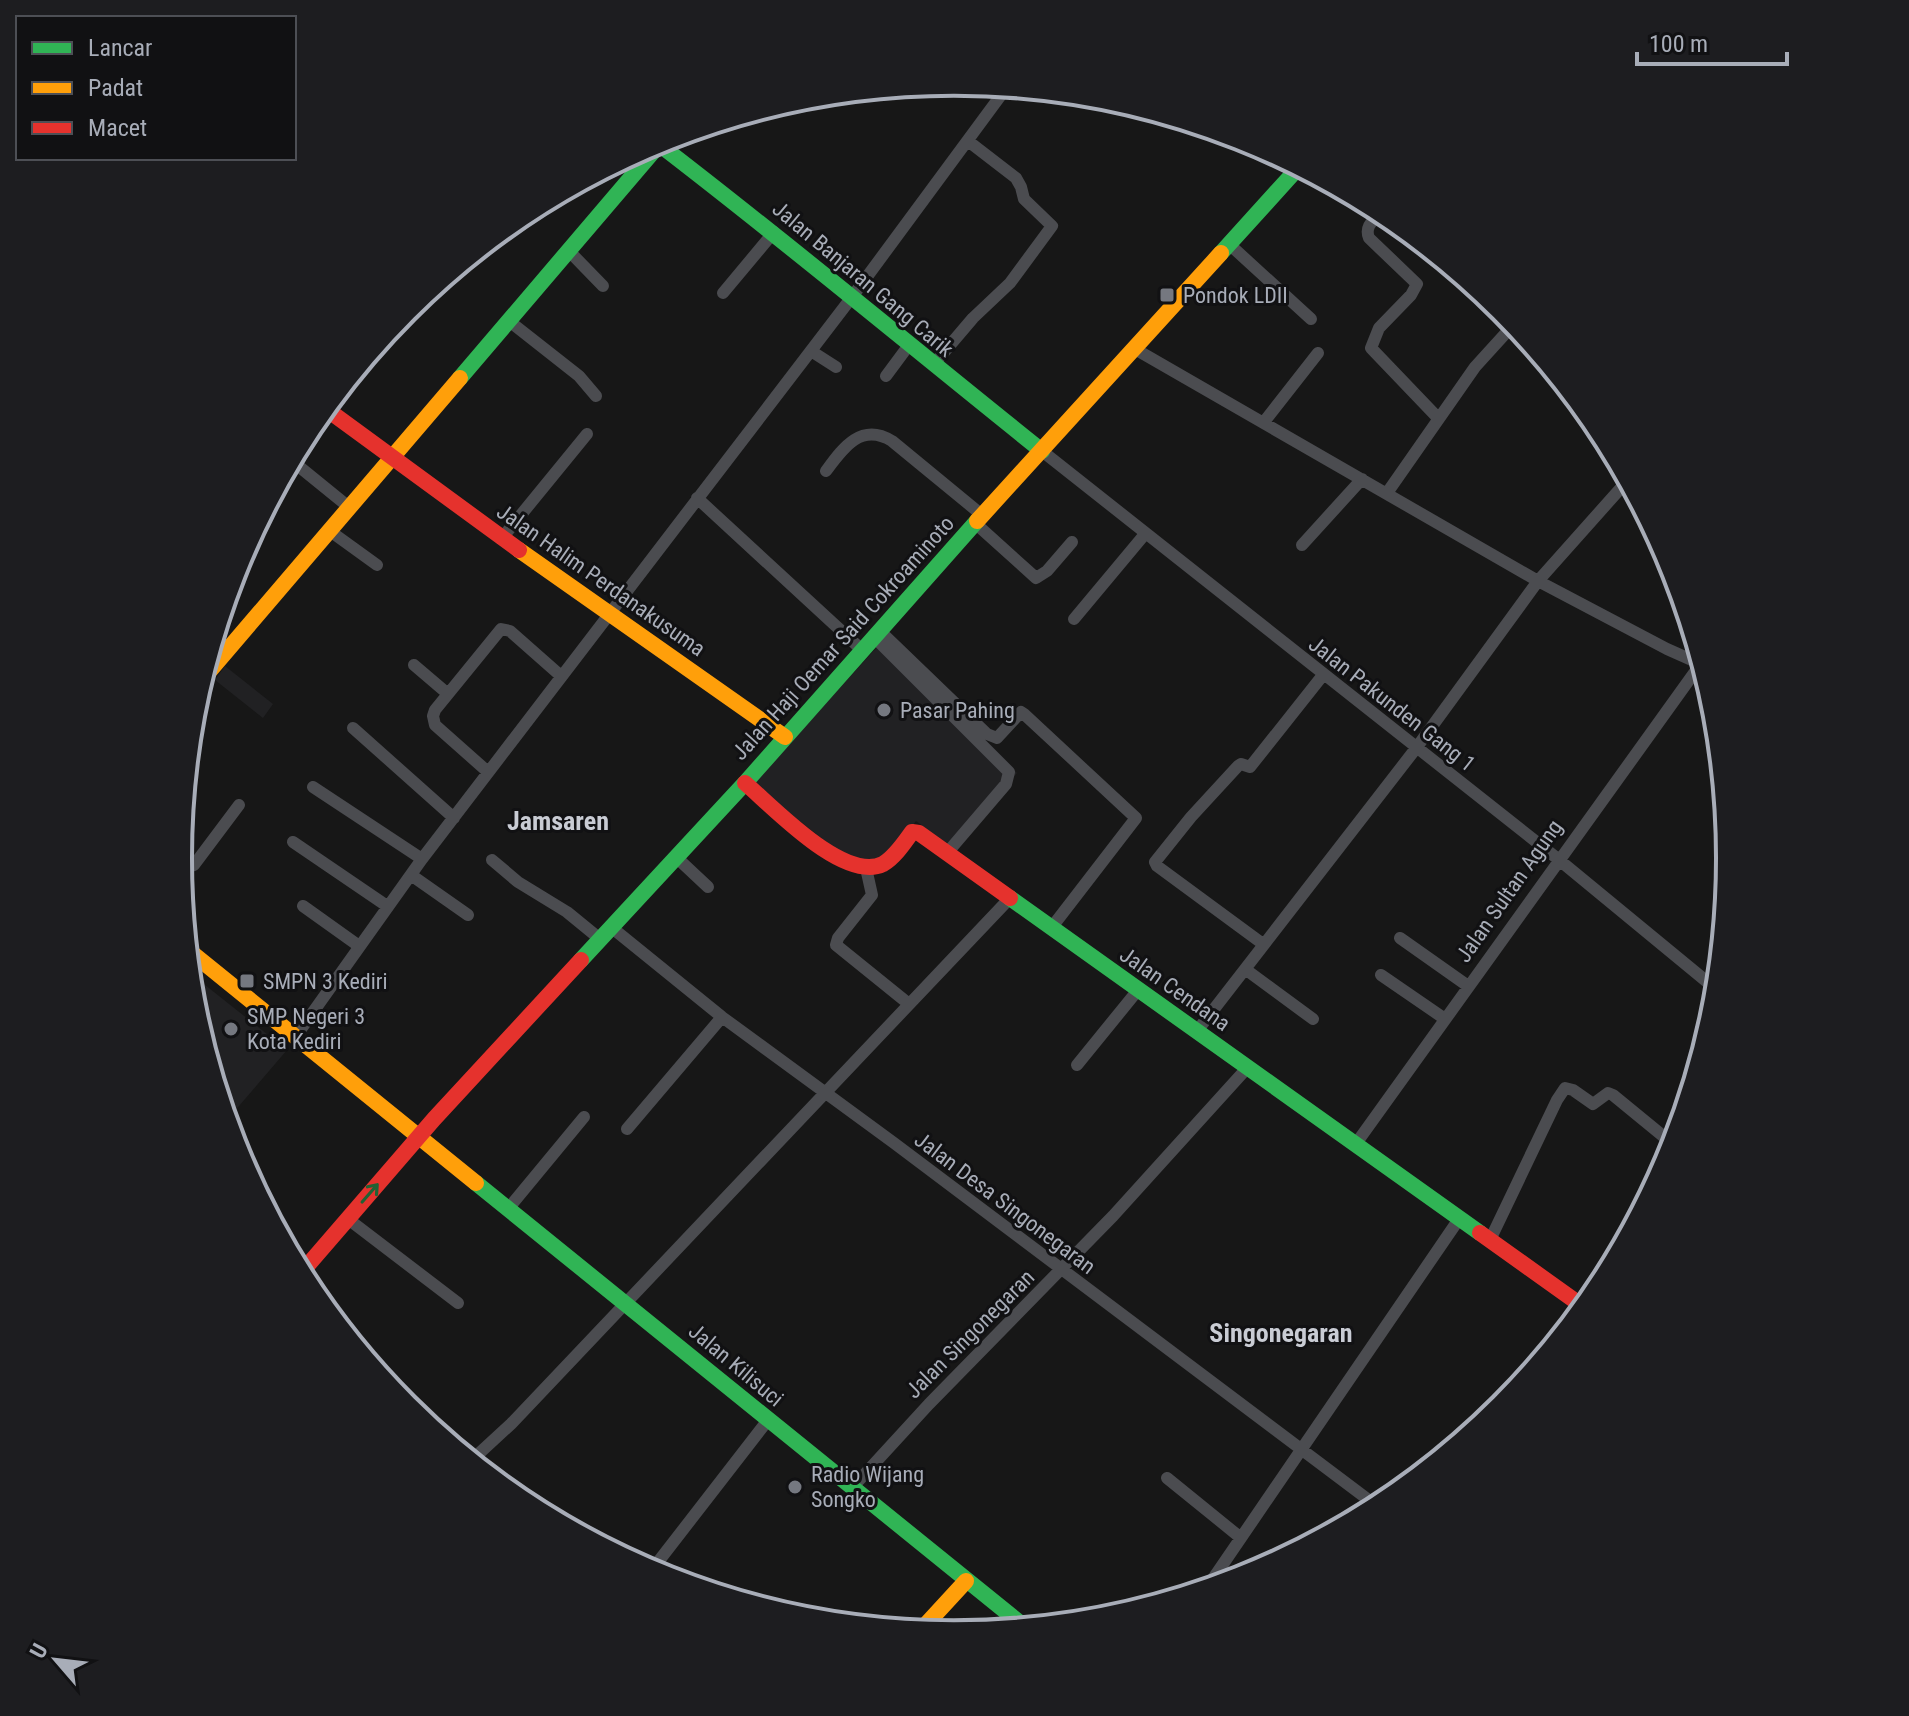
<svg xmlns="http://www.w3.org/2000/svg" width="1909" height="1716" font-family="'Roboto Condensed',sans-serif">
<rect width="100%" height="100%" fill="#171717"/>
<!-- built -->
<path fill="#212123" d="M878,646l139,127 -65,75 -36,-27 -28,35 -32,9 -104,-81z
M225,666l48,38 -10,14 -48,-38z
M190,973l97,77 -60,70 -34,-111z"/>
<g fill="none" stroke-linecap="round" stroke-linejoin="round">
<!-- street -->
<path stroke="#4b4c50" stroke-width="12" d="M800,98l7,6
M1382,211c-8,9 -18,15 -13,27l48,46 -6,11 -32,33 -8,20 67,70
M1229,244l82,75
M569,251l34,35
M723,293l51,-61
M509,321l70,55 17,20
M1135,349l403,232 129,68 36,16
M811,351l25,16
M933,365l40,-47 37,-35 42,-57 -28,-27 -3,-12 -5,-9 -48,-37
M886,376l23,-31
M1264,422l54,-69
M1042,451l516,408 159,131
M291,460l59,48
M826,471c17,-23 35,-49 66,-30l90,74
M1387,493l88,-126 40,-44
M697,498l165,152
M975,523l61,55 11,-7 25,-29
M330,531l47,34
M502,538l85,-104
M1302,545l60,-66
M1074,619l71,-85
M879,630l108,104 10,4 24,-26 3,2 112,104 -84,109
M873,636l136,136 -3,12 -59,69
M414,665l34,29
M353,728l101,90
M488,772l-53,-47 -2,-9 2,-6 66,-81 9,2 51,45
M313,787l109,72
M293,842l94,64
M676,857l32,30
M179,858l10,8 5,-1 45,-60
M492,860l26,22 49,30 33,27
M866,868l6,27 -34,43 -2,7 73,59
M411,875l57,40
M303,906l56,40
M611,927l111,90 172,126 484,364
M1400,938l68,48
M1263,944l-106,-78 -2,-4 36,-45 47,-51 3,-2 9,3 73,-92
M1245,969l68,50
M1381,975l64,44
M1197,1031l220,-284 121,-166 90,-101
M296,1036l126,-177 430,-562 155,-210
M1077,1065l61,-75
M627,1129l95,-112
M1355,1145l347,-483
M508,1209l76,-92
M348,1219l110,84
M1490,1240l67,-140 8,-12 8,2 20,14 15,-11 5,2 61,50
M473,1459l38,-35 500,-527
M1167,1478l74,60
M851,1489l78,-85 184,-188 135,-149
M651,1571l117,-151
M1206,1589l253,-370"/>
<!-- fast -->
<path stroke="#30b455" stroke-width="16" d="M656,142c131,100 257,206 386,309
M1221,253l78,-86
M460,378l203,-238
M1010,898l470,335
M581,960l164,-177 232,-262
M476,1183l549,444
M392,1390l128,110"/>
<!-- slow -->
<path stroke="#ff9f0a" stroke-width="16" d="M977,521l244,-268
M519,550l266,187
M201,681l259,-303
M187,949l289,234
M920,1631l46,-50"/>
<!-- jam -->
<path stroke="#e5322d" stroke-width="16" d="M325,408l194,142
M745,783c28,24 99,100 138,81 12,-7 21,-21 29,-32l7,1 91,65
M1480,1233l105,75
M301,1273l133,-154 147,-159"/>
</g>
<!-- one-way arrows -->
<defs><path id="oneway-shaft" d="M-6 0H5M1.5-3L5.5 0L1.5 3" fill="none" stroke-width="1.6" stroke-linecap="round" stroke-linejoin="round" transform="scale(2)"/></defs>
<use stroke="#206234" href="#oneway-shaft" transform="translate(370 1193) rotate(-49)"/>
<!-- markers -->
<g fill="#757880" stroke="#111113" stroke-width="3">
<rect x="1159" y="287" width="16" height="16" rx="4"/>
<circle cx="884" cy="710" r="8"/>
<rect x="239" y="973" width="16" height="16" rx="4"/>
<circle cx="231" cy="1029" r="8"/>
<circle cx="795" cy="1487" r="8"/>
</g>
<g text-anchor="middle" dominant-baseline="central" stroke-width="6" stroke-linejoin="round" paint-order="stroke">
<!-- street labels -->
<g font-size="22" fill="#a8adb8" stroke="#111113">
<text transform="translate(863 279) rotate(40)">Jalan Banjaran Gang Carik</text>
<text transform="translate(601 580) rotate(35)">Jalan Halim Perdanakusuma</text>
<text transform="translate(843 638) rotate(-48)">Jalan Haji Oemar Said Cokroaminoto</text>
<text transform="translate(1392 704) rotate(38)">Jalan Pakunden Gang 1</text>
<text transform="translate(1509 891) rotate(-55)">Jalan Sultan Agung</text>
<text transform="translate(1175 989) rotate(35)">Jalan Cendana</text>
<text transform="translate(1005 1203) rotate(37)">Jalan Desa Singonegaran</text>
<text transform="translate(970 1334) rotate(-45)">Jalan Singonegaran</text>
<text transform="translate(736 1365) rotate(40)">Jalan Kilisuci</text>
</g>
<!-- poi labels -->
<g font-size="22" fill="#a8adb8" stroke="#111113" text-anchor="start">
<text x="1183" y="295">Pondok LDII</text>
<text x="900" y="710">Pasar Pahing</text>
<text x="263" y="981">SMPN 3 Kediri</text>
<text x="247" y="1016">SMP Negeri 3<tspan x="247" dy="25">Kota Kediri</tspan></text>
<text x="811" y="1474">Radio Wijang<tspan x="811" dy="25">Songko</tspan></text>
</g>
<!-- quarter labels -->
<g font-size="26" font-weight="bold" fill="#c9ccd4" stroke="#111113">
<text x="558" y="821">Jamsaren</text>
<text x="1281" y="1333">Singonegaran</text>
</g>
</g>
<!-- crop -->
<path d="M0 0H1909V1716H0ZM192 858a762 762 0 1 1 1524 0a762 762 0 1 1-1524 0Z" fill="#1d1d20" fill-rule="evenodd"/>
<path fill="none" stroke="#a8adb8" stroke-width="4" d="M192 858a762 762 0 1 1 1524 0a762 762 0 1 1-1524 0Z"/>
<!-- legend -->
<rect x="16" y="16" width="280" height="144" fill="#111113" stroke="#4d4f55" stroke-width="2"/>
<rect x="32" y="42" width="40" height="12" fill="#30b455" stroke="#4d4f55" stroke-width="2"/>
<text x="88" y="56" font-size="24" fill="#a8adb8">Lancar</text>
<rect x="32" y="82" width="40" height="12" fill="#ff9f0a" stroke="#4d4f55" stroke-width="2"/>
<text x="88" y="96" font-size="24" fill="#a8adb8">Padat</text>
<rect x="32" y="122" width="40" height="12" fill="#e5322d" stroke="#4d4f55" stroke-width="2"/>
<text x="88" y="136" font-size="24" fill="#a8adb8">Macet</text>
<!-- north arrow -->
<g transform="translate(56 1660) rotate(298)" stroke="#111113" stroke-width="6" paint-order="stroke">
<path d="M0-6L14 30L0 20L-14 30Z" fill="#a8adb8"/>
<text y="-12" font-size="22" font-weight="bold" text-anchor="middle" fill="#a8adb8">U</text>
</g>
<!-- scale -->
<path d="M1637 52v12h150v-12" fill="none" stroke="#a8adb8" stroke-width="4"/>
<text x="1649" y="52" font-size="24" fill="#a8adb8" stroke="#111113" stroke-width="6" paint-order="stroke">100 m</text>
</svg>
